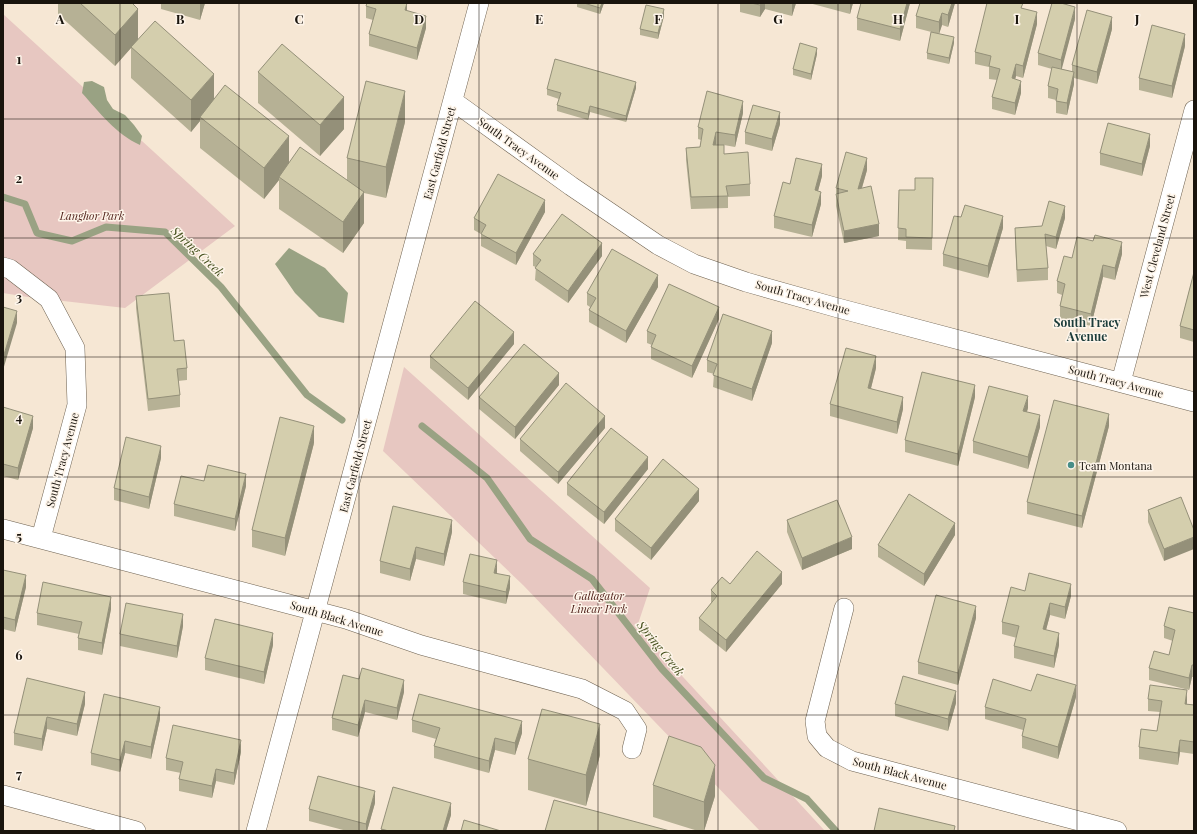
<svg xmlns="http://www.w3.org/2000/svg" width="1197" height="834" font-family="'Playfair Display',serif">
<rect width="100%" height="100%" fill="#f6e7d4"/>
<!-- green -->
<path fill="#e7c7c1" d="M3,14l232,212 -110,82 -97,-11 -25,-4z
M404,367l246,221 -13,39 188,204h-65l-237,-246 -140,-134z"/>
<!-- water -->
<path fill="#99a283" d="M92,81l12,6 3,13 6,9 12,6 9,10 8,11 -2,9c-24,-11 -41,-33 -58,-52l2,-11z
M289,248l36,20 23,25 -4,30 -25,-6 -24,-24 -20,-29z"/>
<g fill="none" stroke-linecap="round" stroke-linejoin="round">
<!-- stream -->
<path stroke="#99a283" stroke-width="7" d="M3,197l22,7 12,29 35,8 34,-14 59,5 56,55 86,108 35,25
M422,426l65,52 43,61 62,40 70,90 102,109 43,21 29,32"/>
<!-- street casing -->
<g stroke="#6e6251" stroke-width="20">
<path id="street" d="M453,101l118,85 87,59 36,19 52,18 92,26 356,94
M3,267l7,2 39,30 26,49 2,57 -36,133
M1121,382l73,-272
M3,529l343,90 75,26 161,44 43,22 12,18 -5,20
M844,608l-29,113 2,15 10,12 25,13 265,70
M3,795l133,36
M256,831l223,-828"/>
</g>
<!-- street -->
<use href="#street" stroke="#fff" stroke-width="19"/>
</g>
<!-- wall -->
<path fill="#b6b195" d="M58,3h74l6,37 76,59 75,63 58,18v-22l58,-36 -19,76 -22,-5v30l-21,30 -64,-44v-29l-15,19 -64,-51v-27l-9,11 -60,-54v-30l-16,18 -57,-52z
M161,3h44l-5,17 -39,-11z
M407,3v8l19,17 -9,32 -48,-14v-12l4,-14 -7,-2v-12z
M577,3h27l-4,11 -23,-7z
M740,3h56l-4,13 -27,-7 -5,8 -20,-5z
M809,3h44l-3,11z
M910,3l-10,38 -43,-11v-12z
M920,3h35l-7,24 -6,-2 -3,9 -23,-6v-12z
M1023,9l14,15 -14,54 -7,-2 -1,3 6,14 -6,22 -23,-6v-12l5,-17 -8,-1v-12l-14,-3v-12z
M664,16l-6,23 -18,-4v-6z
M1075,19l-14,50 11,3v-7l40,-36 -15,55 -23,-6v6l-7,31 -11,-2v-13l-8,-2v-12l4,-17 -14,-4v-12z
M954,43l-5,21 -22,-5v-6z
M1185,46l-13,52 -33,-8v-12z
M817,54l-6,26 -18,-5v-6z
M258,72l86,57 -24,27 -62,-53z
M636,88l-10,34 -36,-10 -2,8 -31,-9v-6l2,-6 -12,-4v-6z
M743,113l-8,34 -11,-2v9l26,30v12l-22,1v11l-37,1 -5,-49v-12l14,-1 1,-7 -3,-1v-12z
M780,124l-8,27 -27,-7v-12z
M1150,146l-8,30 -42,-11v-12z
M867,170l-5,18 17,48 -35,7 -8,-37v-18z
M822,176l-4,15 3,13 -9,33 -38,-9v-12l16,-32z
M933,178l-1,72 -26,-1v-8l-8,-1 1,-50h16z
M545,212l-29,53 -35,-19v-12l-7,-4v-12z
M1065,218l-9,31 -10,-3 2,22v12l-31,2 -2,-42v-12l27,-2z
M1003,228l-15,50 -45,-12v-12z
M533,254l69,2 -34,47 -33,-23 1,-13 -3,-1z
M1122,254l-7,26 -12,-3 -12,49 -31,-8v-12l2,-11 -5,-2v-12l15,-23z
M1194,272v70l-14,-4v-12z
M658,287l-32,56 -37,-21v-12l1,-3 -3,-2v-12z
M136,296l38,45 13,27v12l-9,1 2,14v12l-32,4 -12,-103z
M719,319l-27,59 -41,-19v-12l1,-2 -5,-2v-12z
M772,343l-20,58 -39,-14 1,-13 -7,-2v-12z
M514,344l-46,56 -38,-32v-12z
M876,368l-5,20 32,21 -6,25 -67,-18v-12z
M559,385l-44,54 -36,-30v-12z
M975,397l-17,69 -53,-14v-12z
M3,407l30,21 -15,52 -15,-4z
M1028,408l-1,4 13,15 -12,42 -55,-16v-12z
M1109,426l-27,102 -55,-14v-12z
M605,428l-47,56 -38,-33v-12z
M314,443l-29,113 -33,-9v-17z
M161,458l-12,51 -35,-9v-12z
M648,469l-44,55 -37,-29v-12z
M204,481l42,5 -11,45 -61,-15v-12z
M1181,497l-17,64 -16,-39v-12z
M699,501l-48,59 -36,-29v-12z
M787,520l65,29 -50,21 -15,-38z
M452,532l-8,34 -28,-7 -6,22 -30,-8v-12z
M955,535l-31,51 -46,-29v-12z
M3,570l23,17 -11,45 -12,-3z
M497,572v1l13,15 -4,16 -43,-10v-12z
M730,584h52l-56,68 -27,-22v-12l12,-15v-13z
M1025,591l46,5 -6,23 -15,-4 -4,15 13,15 -5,23 -40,-10v-12l3,-8 -15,-4v-12z
M111,609l-9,46 -24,-5v-12l1,-4 -42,-9v-12z
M1194,613v64h-2l-3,13 -40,-10v-12l20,-13 4,-14 -9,-3v-12z
M976,618l-18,67 -40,-11v-12z
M183,626l-6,32 -57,-12v-12z
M273,645l-9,39 -59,-14v-12z
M343,675l61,17 -7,28 -32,-8 -7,25 -26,-7v-12z
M1031,691l45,6 -18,62 -36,-11v-12l1,-6 -38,-11v-12z
M85,692v12l-8,32 -30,-7 -5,22 -28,-6v-12z
M1148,699l39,3v2l7,1v49l-14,-2 -2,13 -39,-6v-12l18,-16 3,-19 -12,-1z
M956,703l-8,28 -53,-15v-12z
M160,719l-9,40 -26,-6 -5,19 -29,-7v-12z
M412,720l110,13 -7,22 -20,-5 -6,23 -55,-15v-12l2,-7 -24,-7z
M241,752l-7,33 -18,-4 -4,17 -33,-7v-12l2,-6 -15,-3v-12z
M600,755l-14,51 -58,-16v-31z
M653,785l62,11 -11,35h-6l-45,-14z
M375,803l-8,28h-20l-38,-10v-12z
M451,815l-5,16h-65v-2z"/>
<!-- shaded-wall -->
<path fill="#949079" d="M200,3h5l-5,17z
M407,3v11l-2,-4z
M602,3h2l-4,11v-6z
M762,3h3v6l-5,8v-12z
M793,3h3l-4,13v-12z
M850,3h3l-3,11z
M907,3h3l-10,38v-12z
M952,3h3l-7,24v-12z
M1075,7v12l-14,53v-12z
M138,9v31l-23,26v-31z
M664,9v7l-6,23v-6z
M1037,12v12l-14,54v-12z
M942,13v12l-3,9v-12z
M426,16v12l-9,32v-12z
M1112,17v12l-15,55v-12z
M1185,34v12l-13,52v-12z
M954,37v6l-5,21v-6z
M817,48v6l-6,26v-6z
M1016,64v12l-4,14v-12z
M1074,72v12l-7,31v-12z
M214,74v31l-14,12v4l-9,11v-32z
M1021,81v12l-6,22v-12z
M636,82v6l-10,34v-6z
M405,91v31l-19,76v-31z
M344,97v32l-24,27v-31z
M743,101v12l-8,34v-12z
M590,106v6l-2,8v-6z
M780,112v12l-8,27v-12z
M716,132v12l-3,13v-12z
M1150,134v12l-8,30v-12z
M289,136v31l-10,10v3l-15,19v-31z
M867,158v12l-9,31v-12z
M822,164v12l-7,26v-12z
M364,192v31l-21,30v-31z
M821,192v12l-9,33v-12z
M545,200v12l-29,53v-12z
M1065,206v12l-9,31v-12z
M1003,216v12l-15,50v-12z
M879,224v12l-35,7v-12z
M1122,242v12l-7,26v-12z
M602,243v13l-34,47v-12z
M1103,265v12l-12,49v-12z
M658,275v12l-32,56v-12z
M719,307v12l-27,59v-12z
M17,311v12l-14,47v-12z
M772,331v12l-20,58v-12z
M514,332v12l-46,56v-12z
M876,356v12l-8,32v-12z
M559,373v12l-44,54v-12z
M975,385v12l-17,69v-12z
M1028,396v12l-5,15v-12z
M903,397v12l-6,25v-12z
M1109,414v12l-27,102v-12z
M1040,415v12l-12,42v-12z
M33,416v12l-15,52v-12z
M605,416v12l-47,56v-12z
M314,426v17l-29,113v-18z
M161,446v12l-12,51v-12z
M648,457v12l-44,55v-12z
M246,474v12l-11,45v-12z
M699,489v12l-48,59v-12z
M452,520v12l-8,34v-12z
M955,523v12l-31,51v-12z
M852,537v12l-50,21v-12z
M1194,537v12l-30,12v-12z
M416,547v12l-6,22v-12z
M497,560v12l-3,13v-12z
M782,572v12l-56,68v-12z
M26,575v12l-11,45v-12z
M510,576v12l-4,16v-12z
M1071,584v12l-6,23v-12z
M111,597v12l-9,46v-12z
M1050,603v12l-7,26v-12z
M976,606v12l-18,67v-12z
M183,614v12l-6,32v-12z
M273,633v12l-9,39v-12z
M1059,633v12l-5,23v-12z
M1192,665v12l-3,13v-12z
M404,680v12l-7,28v-12z
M1076,685v12l-18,62v-12z
M1187,690v12l-2,14v-12z
M956,691v12l-8,28v-12z
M85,692v12l-8,32v-12z
M365,700v12l-7,25v-12z
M160,707v12l-9,40v-12z
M47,717v12l-5,22v-12z
M522,721v12l-7,22v-12z
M600,724v31l-14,51v-31z
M495,738v12l-6,23v-12z
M241,740v12l-7,33v-12z
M1180,740v12l-2,13v-12z
M125,741v12l-5,19v-12z
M715,765v31l-11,35v-29z
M216,769v12l-4,17v-12z
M375,791v12l-8,28h-1v-7z
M451,803v12l-5,16h-3z"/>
<!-- building -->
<path fill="#d4cead" stroke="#949079" d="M80,3h52l6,6 -23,26z
M367,3h40l-2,7 21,6 -9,32 -48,-14 7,-25 -10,-3z
M584,3h18l-2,5z
M751,3h11l-2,2z
M861,3h46l-7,26 -43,-11z
M920,3h32l-4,12 -6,-2 -3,9 -23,-6z
M987,3h36l-2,5 16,4 -14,54 -7,-2 -4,14 9,3 -6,22 -23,-6 8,-28 -11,-3 2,-10 -16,-4z
M1052,3h9l14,4 -14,53 -23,-7z
M646,5l18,4 -6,24 -18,-4z
M1087,10l25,7 -15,55 -25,-7z
M155,21l59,53 -23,26 -60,-53z
M1152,25l33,9 -13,52 -33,-8z
M931,32l23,5 -5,21 -22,-5z
M800,43l17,5 -6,26 -18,-5z
M282,44l62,53 -24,28 -62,-53z
M555,59l81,23 -10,34 -36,-10 -2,8 -31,-9 4,-12 -14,-4z
M1052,67l22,5 -7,31 -11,-2 2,-12 -10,-3z
M366,81l39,10 -19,76 -39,-9z
M225,85l64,51 -25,32 -64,-51z
M707,91l36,10 -8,34 -19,-3 -3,13h11v9l24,-2 2,32 -24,2 2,10 -37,1 -5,-49 14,-1 3,-18 -5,-2z
M753,105l27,7 -8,27 -27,-7z
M1108,123l42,11 -8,30 -42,-11z
M300,147l64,45 -21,30 -64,-45z
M846,152l21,6 -9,31 13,-3 8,38 -35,7 -8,-37 12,-3 -12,-3z
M796,158l26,6 -7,26 6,2 -9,33 -38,-9 9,-34 7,2z
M498,174l47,26 -29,53 -35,-19 5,-9 -12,-7z
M915,178h18l-1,60 -26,-1v-8l-8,-1 1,-38h16z
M1049,201l16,5 -9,31 -11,-3 3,34 -31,2 -2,-42 27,-2z
M965,205l38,11 -15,50 -45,-12 11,-38 7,1z
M562,214l40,29 -34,48 -33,-23 6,-8 -8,-6z
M1095,235l27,7 -7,26 -12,-3 -12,49 -31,-8 5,-22 -8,-3 7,-25 8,2 5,-21 16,4z
M612,249l46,26 -32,56 -37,-21 7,-12 -9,-5z
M1194,272v58l-14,-4z
M669,284l50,23 -27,59 -41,-19 5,-12 -9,-4z
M169,293l5,48 10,-1 3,28 -10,1 3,26 -32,4 -12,-103z
M475,301l39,31 -46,56 -38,-32z
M3,307l14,4 -14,47z
M723,314l49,17 -20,58 -39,-14 4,-11 -10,-4z
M524,344l35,29 -44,54 -36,-30z
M846,348l30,8 -8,32 35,9 -6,25 -67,-18z
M922,372l53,13 -17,69 -53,-14z
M566,383l39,33 -47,56 -38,-33z
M989,386l39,10 -5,15 17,4 -12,42 -55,-16z
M1054,400l55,14 -27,102 -55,-14z
M3,407l30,9 -15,52 -15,-4z
M280,417l34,9 -29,112 -33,-8z
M611,428l37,29 -44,55 -37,-29z
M126,437l35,9 -12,51 -35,-9z
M663,459l36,30 -48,59 -36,-29z
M208,465l38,9 -11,45 -61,-15 7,-28 23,5z
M909,494l46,29 -31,51 -46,-29z
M1181,497l13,33v7l-30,12 -16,-39z
M837,500l15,37 -50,21 -15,-38z
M393,506l59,14 -8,34 -28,-7 -6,22 -30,-8z
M757,551l25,21 -56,68 -27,-22 18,-22 -6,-6 11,-13 8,7z
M470,554l27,6 -3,13 16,3 -4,16 -43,-10z
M3,570l23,5 -11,45 -12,-3z
M1029,573l42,11 -6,23 -15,-4 -7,26 16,4 -5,23 -40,-10 5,-20 -17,-4 9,-35 14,4z
M43,582l68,15 -9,46 -24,-5 4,-16 -45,-9z
M936,595l40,11 -18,67 -40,-11z
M126,603l57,11 -6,32 -57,-12z
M1169,607l25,6v52h-2l-3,13 -40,-10 5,-17 15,4 6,-25 -11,-4z
M215,619l58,14 -9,39 -59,-14z
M362,668l42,12 -7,28 -32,-8 -7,25 -26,-7 11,-43 16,4z
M1037,674l39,11 -18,62 -36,-11 4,-17 -41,-12 8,-28 38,12z
M903,676l53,15 -8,28 -53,-15z
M27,678l58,14 -8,32 -30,-7 -5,22 -28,-6z
M1150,685l37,5 -2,14 9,1v37l-14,-2 -2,13 -39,-6 2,-18 16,2 5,-30 -14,-2z
M104,694l56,13 -9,40 -26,-6 -5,19 -29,-7z
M419,694l103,27 -7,22 -20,-5 -6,23 -55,-15 6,-18 -28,-8z
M542,709l58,15 -14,51 -58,-16z
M173,725l68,15 -7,33 -18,-4 -4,17 -33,-7 4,-17 -17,-4z
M669,736l32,11 14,18 -11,37 -51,-17z
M318,776l57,15 -9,33 -57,-15z
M393,787l58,16 -8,28h-54l-8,-2z
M554,800l116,31h-125z
M879,808l76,18 -1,5h-80z
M464,820l37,11h-40z"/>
<!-- grid -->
<path fill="none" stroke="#19140d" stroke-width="1" stroke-opacity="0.55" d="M120,3v828M239,3v828M359,3v828M479,3v828M598,3v828M718,3v828M838,3v828M958,3v828M1077,3v828M3,119h1191M3,238h1191M3,357h1191M3,477h1191M3,596h1191M3,715h1191"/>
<!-- markers -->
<circle fill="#478e88" stroke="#fef5ea" stroke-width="1.5" cx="1071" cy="465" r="4"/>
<g text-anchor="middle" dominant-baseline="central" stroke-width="3" stroke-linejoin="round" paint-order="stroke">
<!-- street labels -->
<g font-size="11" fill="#19140d" stroke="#fef5ea">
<text transform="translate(519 148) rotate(36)">South Tracy Avenue</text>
<text transform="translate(439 153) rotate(-75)">East Garfield Street</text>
<text transform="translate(1157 246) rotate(-75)">West Cleveland Street</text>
<text transform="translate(803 297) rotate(16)">South Tracy Avenue</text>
<text transform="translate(1116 381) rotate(15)">South Tracy Avenue</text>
<text transform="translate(62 460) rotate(-75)">South Tracy Avenue</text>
<text transform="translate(355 466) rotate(-75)">East Garfield Street</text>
<text transform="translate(337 618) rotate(17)">South Black Avenue</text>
<text transform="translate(900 773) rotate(15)">South Black Avenue</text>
</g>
<!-- park labels -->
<g font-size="11" font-style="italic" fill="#4e1e17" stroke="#fef5ea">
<text x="92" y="215">Langhor Park</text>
<text x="599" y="595">Gallagator<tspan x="599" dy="13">Linear Park</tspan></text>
</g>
<!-- poi labels -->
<g font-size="11" fill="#19140d" stroke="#fef5ea" text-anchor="start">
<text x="1079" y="465">Team Montana</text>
</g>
<!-- water labels -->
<g font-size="12" font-style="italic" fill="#45501d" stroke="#fef5ea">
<text transform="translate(198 251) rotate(43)">Spring Creek</text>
<text transform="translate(661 648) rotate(51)">Spring Creek</text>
</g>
<!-- neighbourhood labels -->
<g font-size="12" font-weight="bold" fill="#1b3c3a" stroke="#fef5ea">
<text x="1087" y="322">South Tracy<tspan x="1087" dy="14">Avenue</tspan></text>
</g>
</g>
<g font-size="13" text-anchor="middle" font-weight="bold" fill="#19140d" stroke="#fef5ea" stroke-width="3" stroke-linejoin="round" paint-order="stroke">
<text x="60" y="24">A</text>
<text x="180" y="24">B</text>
<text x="299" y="24">C</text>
<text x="419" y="24">D</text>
<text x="539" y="24">E</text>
<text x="658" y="24">F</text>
<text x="778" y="24">G</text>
<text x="898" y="24">H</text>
<text x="1017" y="24">I</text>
<text x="1137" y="24">J</text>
<text x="19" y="64">1</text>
<text x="19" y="183">2</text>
<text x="19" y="302">3</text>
<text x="19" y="422">4</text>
<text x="19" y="541">5</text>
<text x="19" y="660">6</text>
<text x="19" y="779">7</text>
</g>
<!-- border -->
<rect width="1197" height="834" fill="none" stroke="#19140d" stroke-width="8"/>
</svg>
